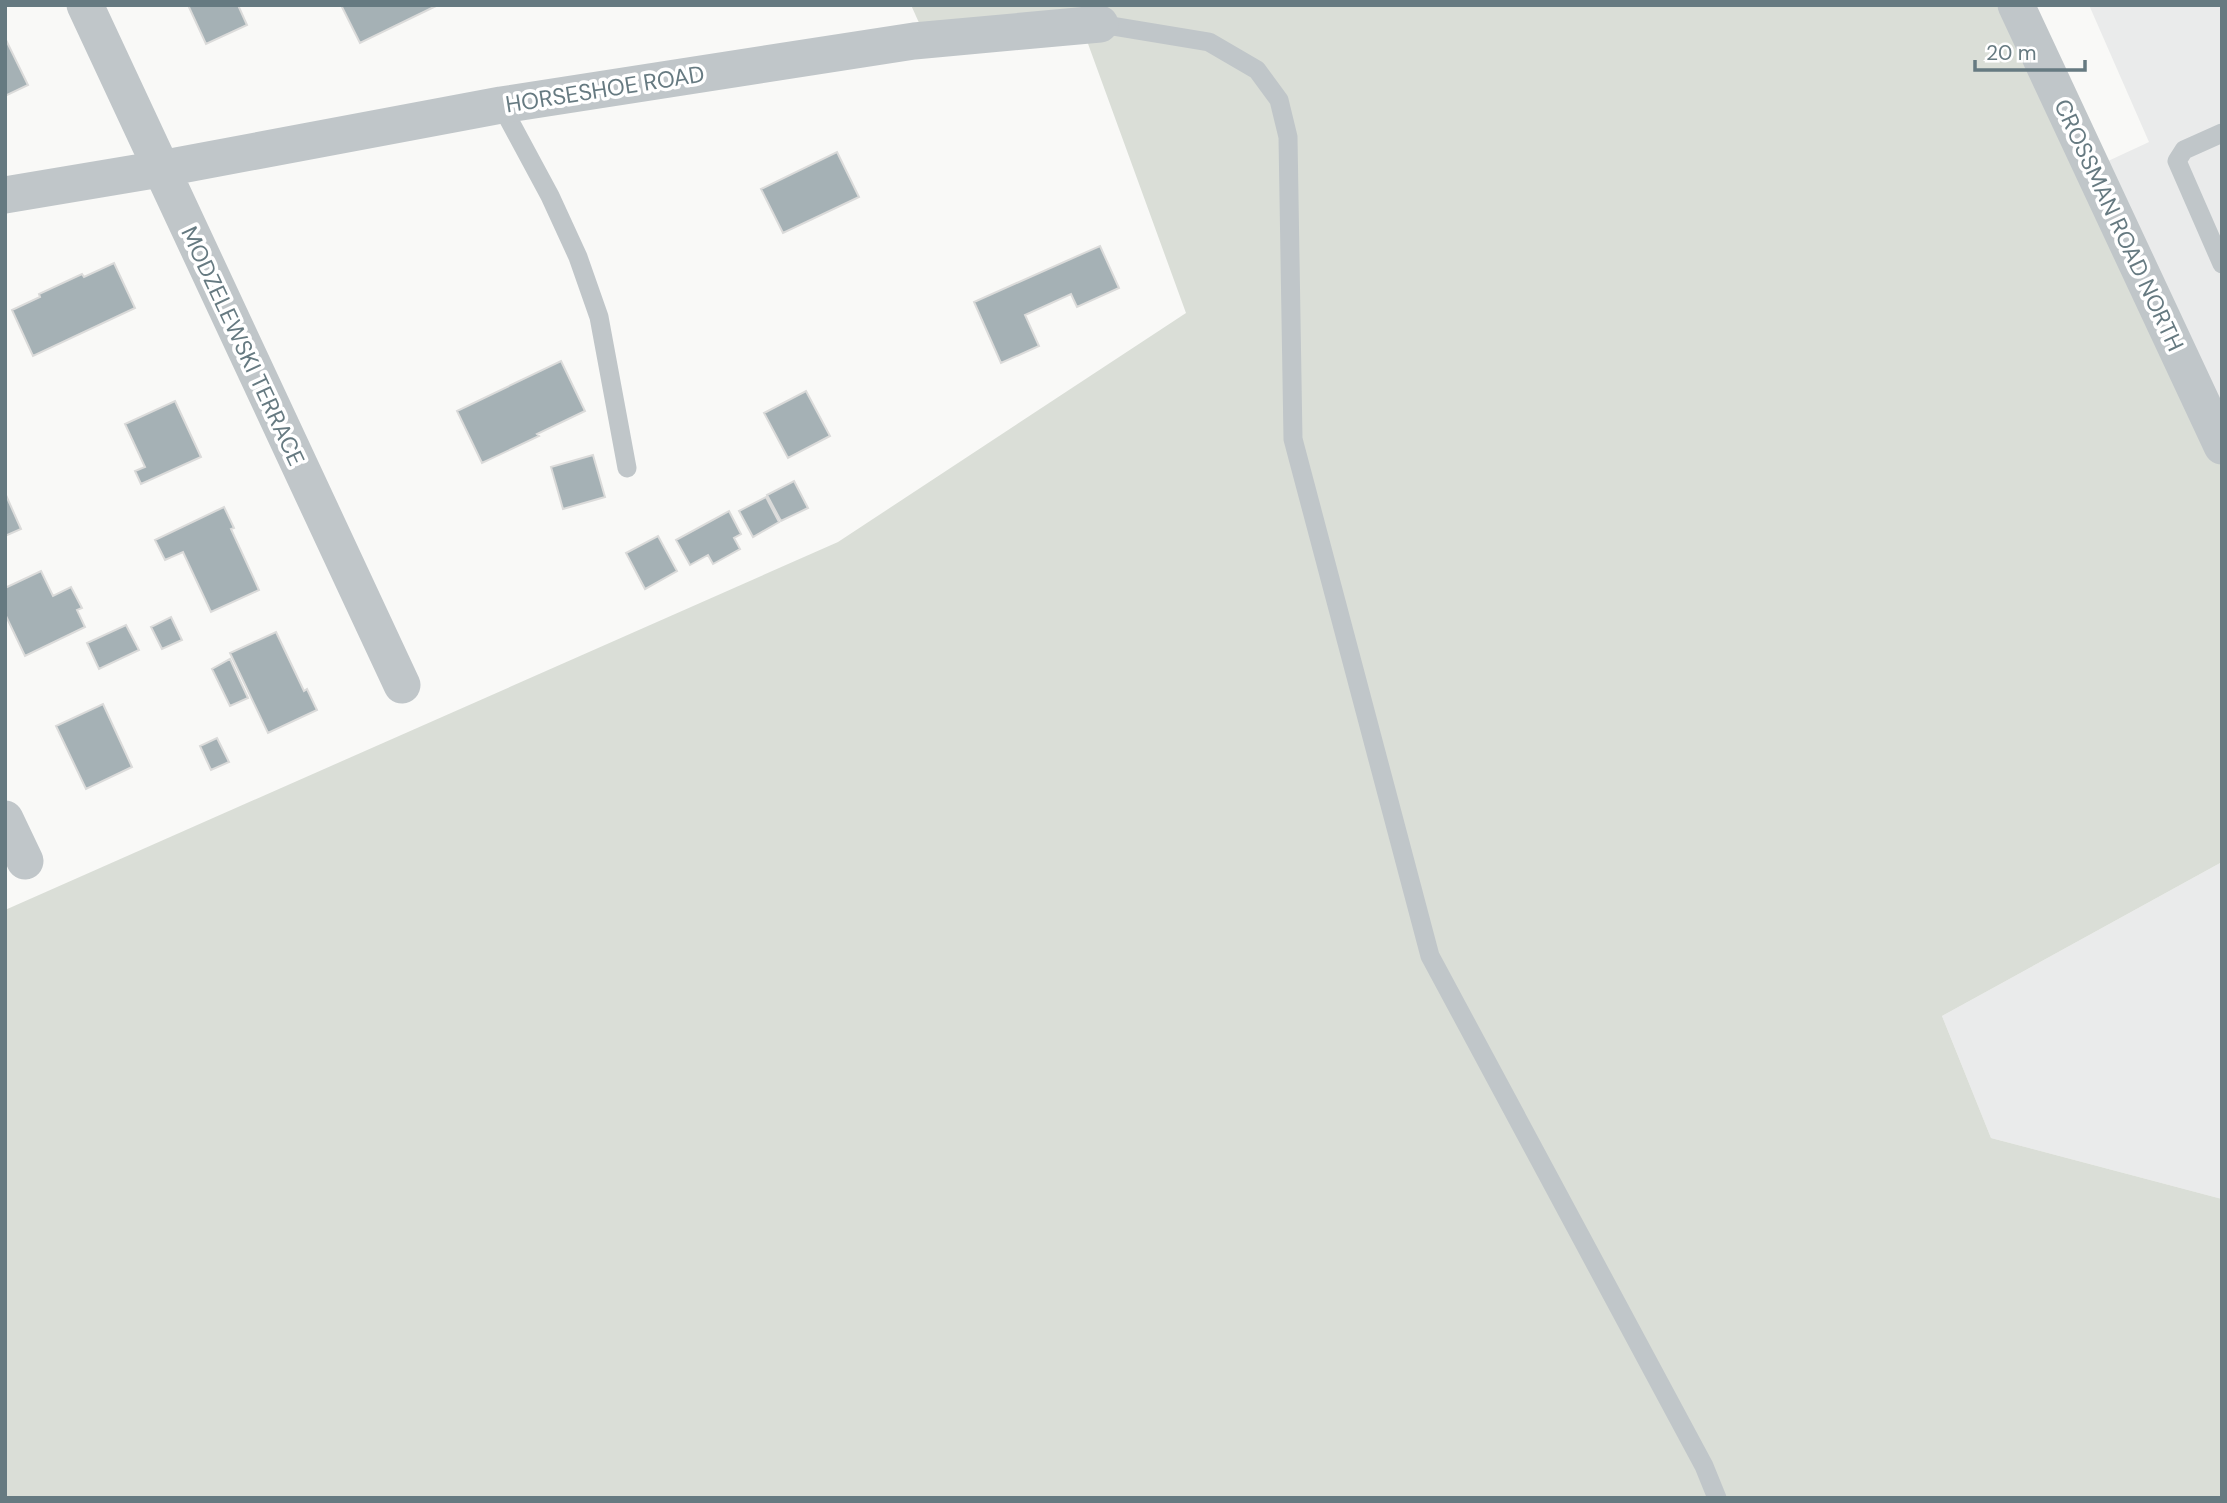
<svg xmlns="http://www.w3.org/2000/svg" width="2227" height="1503" font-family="'DM Sans',sans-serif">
<rect width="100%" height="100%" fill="#f9f9f7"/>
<!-- built -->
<path fill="#eaebeb" d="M2089,5h133v441l-129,-278 56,-26z
M2222,862v337l-231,-61 -49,-122z"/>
<!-- green -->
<path fill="#daded7" d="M911,5h1105l206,441v416l-280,154 49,122 231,61v299h-2217v-588l833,-368 348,-229 -107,-294 -150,26z"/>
<!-- building -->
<path fill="#a5b1b5" stroke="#dbdbda" stroke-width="2" d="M188,5h50l9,20 -41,19z
M341,5h97l-78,38z
M5,38l23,47 -23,11z
M837,152l22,45 -76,36 -22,-44z
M1100,246l19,42 -42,19 -6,-13 -46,21 14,31 -38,17 -27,-61z
M114,263l21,45 -102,48 -21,-46 28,-13 -1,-3 43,-20 2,3z
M561,361l24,50 -48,23 2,2 -57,27 -25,-52z
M806,391l24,45 -42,22 -24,-45z
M175,401l26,56 -60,27 -6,-13 10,-4 -20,-43z
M593,455l12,42 -42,12 -12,-42z
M794,481l14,27 -27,13 -14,-26z
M5,493l16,36 -16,7z
M766,497l13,25 -26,15 -14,-26z
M224,507l10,21 -3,1 28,61 -48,22 -28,-60 -18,8 -10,-20z
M729,511l12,23 -7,4 6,11 -27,15 -5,-9 -18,10 -14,-25z
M658,536l19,35 -32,18 -19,-36z
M41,571l12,25 18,-9 11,21 -5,2 8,17 -60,29 -20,-42v-26z
M171,617l11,23 -20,9 -11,-22z
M126,625l13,25 -40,19 -12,-26z
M276,632l28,59 3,-2 10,21 -49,23 -38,-80z
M230,659l18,39 -18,8 -18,-37z
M103,704l29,63 -46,22 -30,-63z
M217,738l12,24 -18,8 -11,-24z"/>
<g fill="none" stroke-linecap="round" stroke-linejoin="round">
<!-- service -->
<path stroke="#c0c6c9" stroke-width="19" d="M1100,24l109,18 48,28 22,30 9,37 5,302 137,517 274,510 13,32
M501,105l49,91 28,61 21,60 28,151
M2222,133l-38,17 -7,11 45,103"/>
<!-- minor -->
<path stroke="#c0c6c9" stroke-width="37" d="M85,5l317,680
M2016,5l206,441
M5,195l155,-26 341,-64 413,-64 186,-17
M5,819l20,42"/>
</g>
<g text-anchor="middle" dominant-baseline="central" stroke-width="7" stroke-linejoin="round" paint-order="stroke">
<!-- street labels -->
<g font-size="23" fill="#667a81" stroke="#fff">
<text transform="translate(605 89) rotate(-9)">HORSESHOE ROAD</text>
<text transform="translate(2119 225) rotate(65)">CROSSMAN ROAD NORTH</text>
<text transform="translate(243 346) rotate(65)">MODZELEWSKI TERRACE</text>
</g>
</g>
<!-- border -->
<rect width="2227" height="1503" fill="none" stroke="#667a81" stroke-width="14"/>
<!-- scale -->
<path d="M1975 60v10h110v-10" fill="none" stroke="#667a81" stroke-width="3.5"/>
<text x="1986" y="60" font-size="21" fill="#667a81" stroke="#ffffff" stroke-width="5" paint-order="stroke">20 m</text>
</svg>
